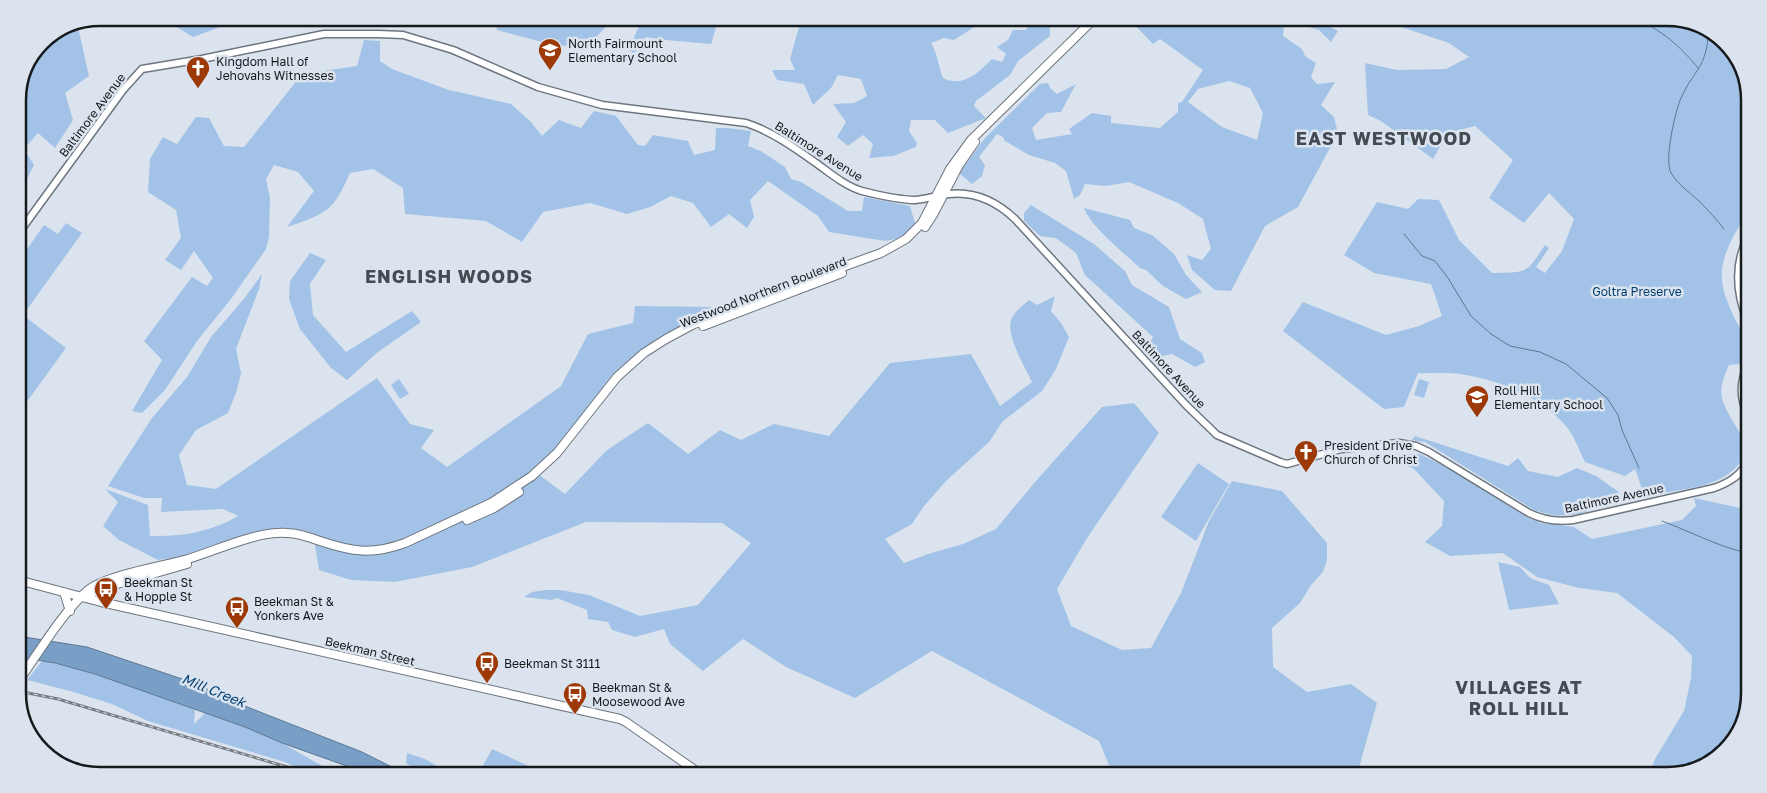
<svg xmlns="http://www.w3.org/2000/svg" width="1767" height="793" font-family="'Golos Text',sans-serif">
<rect width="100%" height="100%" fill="#dbe4ee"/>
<!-- green -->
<path fill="#a2c3e7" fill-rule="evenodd" d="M171,18h79l3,3 -19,1 -41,15 -28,-17z
M496,18h118l-27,29 -34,-2 -56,-15z
M642,18h77l-8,26 -45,-4 -20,-3 -12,17 -5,-4z
M805,18h167l4,8 -22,14 -10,-2 -13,5c7,11 7,23 12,35 20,10 35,-5 49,-19l10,3 4,-8 -9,-7 11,-7 5,-10h13l6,-12h18v18l-32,25 -8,14 -34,26 -2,5 12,12 -38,15 -13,-13h-24l-2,11 8,12 -1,4 -23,9 -24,2 4,-14 -10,-9 -15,11 -11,-9 9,-15 -13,-18 21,-1 13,-7 -6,-17 -23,-4 -7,13 -18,17 -9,-21 -27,-4 -5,-10h23l-5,-11 9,-32z
M1128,18h180c10,6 20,7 30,13l-7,11 -12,-12 -30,-9 -5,5 -1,10 19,13 3,7 11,7 -5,14 6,7 18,-2 -14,23 13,12 4,16 -40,74 -33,19 -34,65 -16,-1 -23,-20 -5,-15 15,5 9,-11 -8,-30 -25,-16 -49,-21 -23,4 -21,-2 -5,11 -6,4 -8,-28 -11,-8 -26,-8 -24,-14 -2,-4 -6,-3 -18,23 6,8 -3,11 -10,8 -12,-10 2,-5 23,-31 55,-54 8,-1 2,5 7,6 19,-10 -15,28 -14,1 -15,15 4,12 36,-6 -3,-5 23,-16 19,3v7l49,5 18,-16v-9l4,-1 21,-32 -43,-31 -7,5zM1229,81l21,7 13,25 -6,27 -35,-13 -34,-25 10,-13z
M1378,18h28l36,9 -6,-9h231l32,6 36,30 14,41 -1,120c-7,8 -12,16 -17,26 -14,30 -11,45 2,74 4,9 12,19 14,28 2,9 -3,15 -8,21l-10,1c-4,10 -10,22 -7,33 4,16 15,27 21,42 9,19 -14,36 -30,42 -22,8 -46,9 -68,15l-10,-28 -10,7 -40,-14c-6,-12 -11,-27 -20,-37 -27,-30 -66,-45 -105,-51 -14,-2 -29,0 -42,-1l-14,34 -20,2 -101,-78 20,-29 83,33 33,-9 23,-10 -11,-32 -57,-11 -30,-18 33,-53 31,7 10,-10 21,1 20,40 33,33c36,-1 33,2 53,-28l4,3 -13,19 9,6 17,-22 12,-32 -25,-26 -25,30 -35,-25 24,-38 -38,-34 -27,7 -15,26 -52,-38 -13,-6 -3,-52 32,7 49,-1 23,-12 -20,-14 -69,-23z
M78,27l11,49 -24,17 8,27 -18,28 -17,-15 -14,16 10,16 -16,32v-102l24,-53z
M364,40l16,1v20l12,8 57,21 62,14 20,18 11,14 17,-16 22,8 13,-17 22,5 22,29 7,1 8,-11 35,6 6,14 21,-5 1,-22h12l23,3 -3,15 13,5 24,16 6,12 10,3 47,29h14l2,-14 46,9 5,17 -9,14 -21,4 -56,-9 -11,-16 -50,-35 -18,19 4,17 -7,11 -18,-14 -18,13 -18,-24 -22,-7 -21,11 -23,7 -37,-11 -47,9 -21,30 -36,-21 -81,-7 -2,-26 -30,-19 -23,4c-5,11 -11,25 -20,34 -9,9 -31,16 -43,20l27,-36 -16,-19 -24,-7 -8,14 4,19 -1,39 -3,12 -35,50 -34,42 -32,49 -23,23 -10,-2 30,-51 -18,-19 48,-64 15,9 6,-8 -19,-27 -13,19 -16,-10 16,-22 -5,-28 -28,-18 2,-33 13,-22 14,7 19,-27 13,1 15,28 20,1 58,-73 55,-8z
M1031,205l63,39 31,27 7,14 37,22 11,32 22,14 3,9 -10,5 -23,-13 -20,4 -7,-7 8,-14 -68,-62 -9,-22 -20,-15 -16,-2 -16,-15v-8z
M1084,208l46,12 4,8 18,7 22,19 12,21 16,17 -16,7 -23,-13 -17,-16 -6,-2c-16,-15 -49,-41 -56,-60z
M66,223l16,10 -59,82 43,33 -48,66v-92l4,-7 -4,-3v-50l26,-37 14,9z
M310,253l16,7 -16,24 3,31 33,37 66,-41 9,11 -43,30 -31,28 -16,-12 -31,-39 -11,-30 1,-18z
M262,274l-3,15 -23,60 5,24 -4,17 -9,23 -32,17 -17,25 8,30 29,4 161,-111 33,46 24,6 -13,18 26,19 114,-81 27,-52 45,-11 2,-17 82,1 -9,7 -22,9 -31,17 -32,25 -15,15 -53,70 -21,21 31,23 42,-44 41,-27 40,31 32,-24 21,10 33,-16 55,12 61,-73 81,-9 29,52 32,-24c-7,-15 -26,-46 -21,-62 4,-9 11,-14 18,-20l8,5 18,-9 -4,15 10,12 8,14 -13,32 -14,22 -39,30 -14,21 -43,39 -22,25 -12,18 -27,15 19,24 24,-9 35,-10 33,-15 39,-47 67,-75 32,-4 25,30 -72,105 -30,51 14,37 51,24 29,-2 30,-55 28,-72 23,-40 50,10 45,52v17l-4,12 -12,13 -11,18 -28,25 1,39 34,25 44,-8 26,19 -18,65 15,7h-261l-14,-34 -167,-90 -77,47 -69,-31 -43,-28 -40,32 -33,-27 -6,-15 -29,8 -23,-7 -4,-8 -20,-3 -1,-9 -30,-12 -6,2 -27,-3 8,-5 13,-2h15l29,5 51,21 58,-11 53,-62 -29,-20 -136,-1 -114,45 -77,15 -44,-2 -32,-10 -6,-37 -35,-5 -18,3 -78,25 -24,4 -39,-20 -16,-14 15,-24 -13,-13 43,16 2,31c30,1 62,-4 88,-20l-15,-7 -62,3 1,-14h-18l-36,-12 44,-68 35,-41 24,-40 32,-37z
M399,379l10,15 -9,5 -9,-14z
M1419,379l10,3 -5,16 -10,-3z
M1415,436l93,30 10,-8 10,13 30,6 19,-9 19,8 23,16c-30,22 -48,30 -85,18l-109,-68 -13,-2z
M1409,454h11l32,16 76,48 13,5 33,4 18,12 90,-19 14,-14 -2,-8 51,11 -2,216 -31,37 -45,13h-18l6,-16 29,-48 7,-33 1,-22 -18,-19 -57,-44 -38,-5 -42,-11 -34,-24 -53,3 -25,-14 17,-16 2,-25 -31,-33 -41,-12z
M1198,463l31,21 -33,57 -35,-24z
M1498,562l22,5 10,11 19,7 10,19 -50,6z
M42,661c52,8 103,31 153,49l-1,14 11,-11 40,14 37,16 56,32h-24l-29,-13 -137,-41 -36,-17 -42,-13 -43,-11z
M492,749l41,19 -3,7h-52z
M407,753l18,6 20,12 28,4h-50l-17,-12z"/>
<!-- water -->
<path fill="#799fc7" stroke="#5c7794" d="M18,636l69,11 116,39 11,8 148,58 46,23h-36l-90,-32 -37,-16 -150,-53 -40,-11 -37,-6z"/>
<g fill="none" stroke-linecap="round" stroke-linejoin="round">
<!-- stream -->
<path stroke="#5c7794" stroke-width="1" d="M1634,18c29,13 44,26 65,51
M1708,32c0,34 -15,39 -27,66 -6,14 -17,62 -10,75 8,13 19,19 30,30 8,8 16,17 23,26
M1404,234l18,22 13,5 13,17 23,38 20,18 19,12 30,6 26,12 41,34 11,17 4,15 17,38
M1662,521c27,10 53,24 81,31"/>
<!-- minor casing -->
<g stroke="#6d757e" stroke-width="9">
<path id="minor" d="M18,234l105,-144 19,-21 60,-10 122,-25h54l25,1 50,15 85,37 64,18 144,18c25,8 49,25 70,40 14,10 29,23 46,28 16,4 36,9 53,9 12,-1 23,-5 34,-6 26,-3 47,7 66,25l171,186 31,30 63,27 7,2 54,-15 58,-6 17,3 13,6 100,61c14,7 28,9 44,7l141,-32c14,-5 24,-11 32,-23
M1747,320c-11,-28 -13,-56 1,-83
M1746,411c-6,-15 -6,-29 1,-44"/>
</g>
<!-- major casing -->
<g stroke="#6d757e" stroke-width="10">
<path id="major" d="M925,227l9,-14 25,-48 16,-23
M703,326l139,-53
M467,520l27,-12 25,-16
M18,580l83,22 519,117 6,3 76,53
M64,592l6,19
M84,596l23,-9 80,-23
M18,682c20,-28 43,-68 69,-91 18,-16 76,-25 101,-32 30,-9 68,-28 99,-26 11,0 22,4 33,8 33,11 52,14 85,2l86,-40 41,-27 25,-23 60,-76 27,-24 22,-14 26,-14 65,-27 124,-45 25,-14 16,-16 28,-54 21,-29 124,-122"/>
</g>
<!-- minor -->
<use href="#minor" stroke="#fff" stroke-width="6"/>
<!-- major -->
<use href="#major" stroke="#fff" stroke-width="8"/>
<!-- rail casing -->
<g stroke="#777c83" stroke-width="3">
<path id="rail" d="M18,691l40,8 229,68 21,8"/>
</g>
<!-- rail -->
<use href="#rail" stroke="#dbe4ee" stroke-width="1" stroke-dasharray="4" stroke-linecap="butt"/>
</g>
<!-- icons -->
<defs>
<g id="school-pin" transform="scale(1.25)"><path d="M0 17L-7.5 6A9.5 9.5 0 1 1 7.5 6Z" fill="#9d3907" stroke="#dbe4ee"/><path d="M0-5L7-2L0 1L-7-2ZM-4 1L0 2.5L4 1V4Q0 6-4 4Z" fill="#fff"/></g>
<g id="church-pin" transform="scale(1.25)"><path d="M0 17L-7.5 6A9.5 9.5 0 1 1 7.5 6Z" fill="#9d3907" stroke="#dbe4ee"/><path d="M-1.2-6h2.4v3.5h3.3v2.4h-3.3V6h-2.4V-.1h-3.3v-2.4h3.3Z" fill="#fff"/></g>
<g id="bus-pin" transform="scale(1.25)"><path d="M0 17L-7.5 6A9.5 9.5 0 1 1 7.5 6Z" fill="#9d3907" stroke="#dbe4ee"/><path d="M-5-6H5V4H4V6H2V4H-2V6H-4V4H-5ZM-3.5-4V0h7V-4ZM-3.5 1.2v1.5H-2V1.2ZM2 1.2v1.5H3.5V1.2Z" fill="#fff"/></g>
</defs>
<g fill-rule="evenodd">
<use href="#school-pin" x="550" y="50"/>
<use href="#church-pin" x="198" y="68"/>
<use href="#school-pin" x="1477" y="397"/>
<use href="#church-pin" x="1306" y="452"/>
<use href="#bus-pin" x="106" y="589"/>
<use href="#bus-pin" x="237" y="608"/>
<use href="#bus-pin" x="487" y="663"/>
<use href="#bus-pin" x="575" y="694"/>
</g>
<g text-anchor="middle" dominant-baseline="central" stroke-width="5" stroke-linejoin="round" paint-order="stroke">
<!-- poi labels -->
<g font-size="12" fill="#171a1d" stroke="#dbe4ee" text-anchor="start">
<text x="568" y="43">North Fairmount<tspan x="568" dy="14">Elementary School</tspan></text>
<text x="216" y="61">Kingdom Hall of<tspan x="216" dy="14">Jehovahs Witnesses</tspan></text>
<text x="1494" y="390">Roll Hill<tspan x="1494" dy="14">Elementary School</tspan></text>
<text x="1324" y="445">President Drive<tspan x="1324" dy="14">Church of Christ</tspan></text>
<text x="124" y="582">Beekman St<tspan x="124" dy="14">&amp; Hopple St</tspan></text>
<text x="254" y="601">Beekman St &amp;<tspan x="254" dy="14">Yonkers Ave</tspan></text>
<text x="504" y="663">Beekman St 3111</text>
<text x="592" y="687">Beekman St &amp;<tspan x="592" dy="14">Moosewood Ave</tspan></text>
</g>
<!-- street labels -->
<g font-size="12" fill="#171a1d" stroke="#dbe4ee">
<text transform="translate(92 115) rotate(-53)">Baltimore Avenue</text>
<text transform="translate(819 151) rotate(32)">Baltimore Avenue</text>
<text transform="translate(763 292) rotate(-21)">Westwood Northern Boulevard</text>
<text transform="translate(1169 369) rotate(47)">Baltimore Avenue</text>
<text transform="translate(1614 498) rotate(-12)">Baltimore Avenue</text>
<text transform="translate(370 651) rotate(13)">Beekman Street</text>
</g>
<!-- park labels -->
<g font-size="12" fill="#003c6e" stroke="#dbe4ee">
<text x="1637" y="291">Goltra Preserve</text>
</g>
<!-- water labels -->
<g font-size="14" font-style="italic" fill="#084376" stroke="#dbe4ee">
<text transform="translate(214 690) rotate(22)">Mill Creek</text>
</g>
<!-- district labels -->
<g font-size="18" font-weight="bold" letter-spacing="1" fill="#434b53" stroke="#dbe4ee">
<text x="1384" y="138">EAST WESTWOOD</text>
<text x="449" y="276">ENGLISH WOODS</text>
<text x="1519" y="687">VILLAGES AT<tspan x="1519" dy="21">ROLL HILL</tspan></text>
</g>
</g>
<!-- crop -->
<path d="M0 0H1767V793H0ZM100 26H1667A74 74 0 0 1 1741 100V693A74 74 0 0 1 1667 767H100A74 74 0 0 1 26 693V100A74 74 0 0 1 100 26Z" fill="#dbe4ee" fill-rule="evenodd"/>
<path fill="none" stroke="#171a1d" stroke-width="2.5" d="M100 26H1667A74 74 0 0 1 1741 100V693A74 74 0 0 1 1667 767H100A74 74 0 0 1 26 693V100A74 74 0 0 1 100 26Z"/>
</svg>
